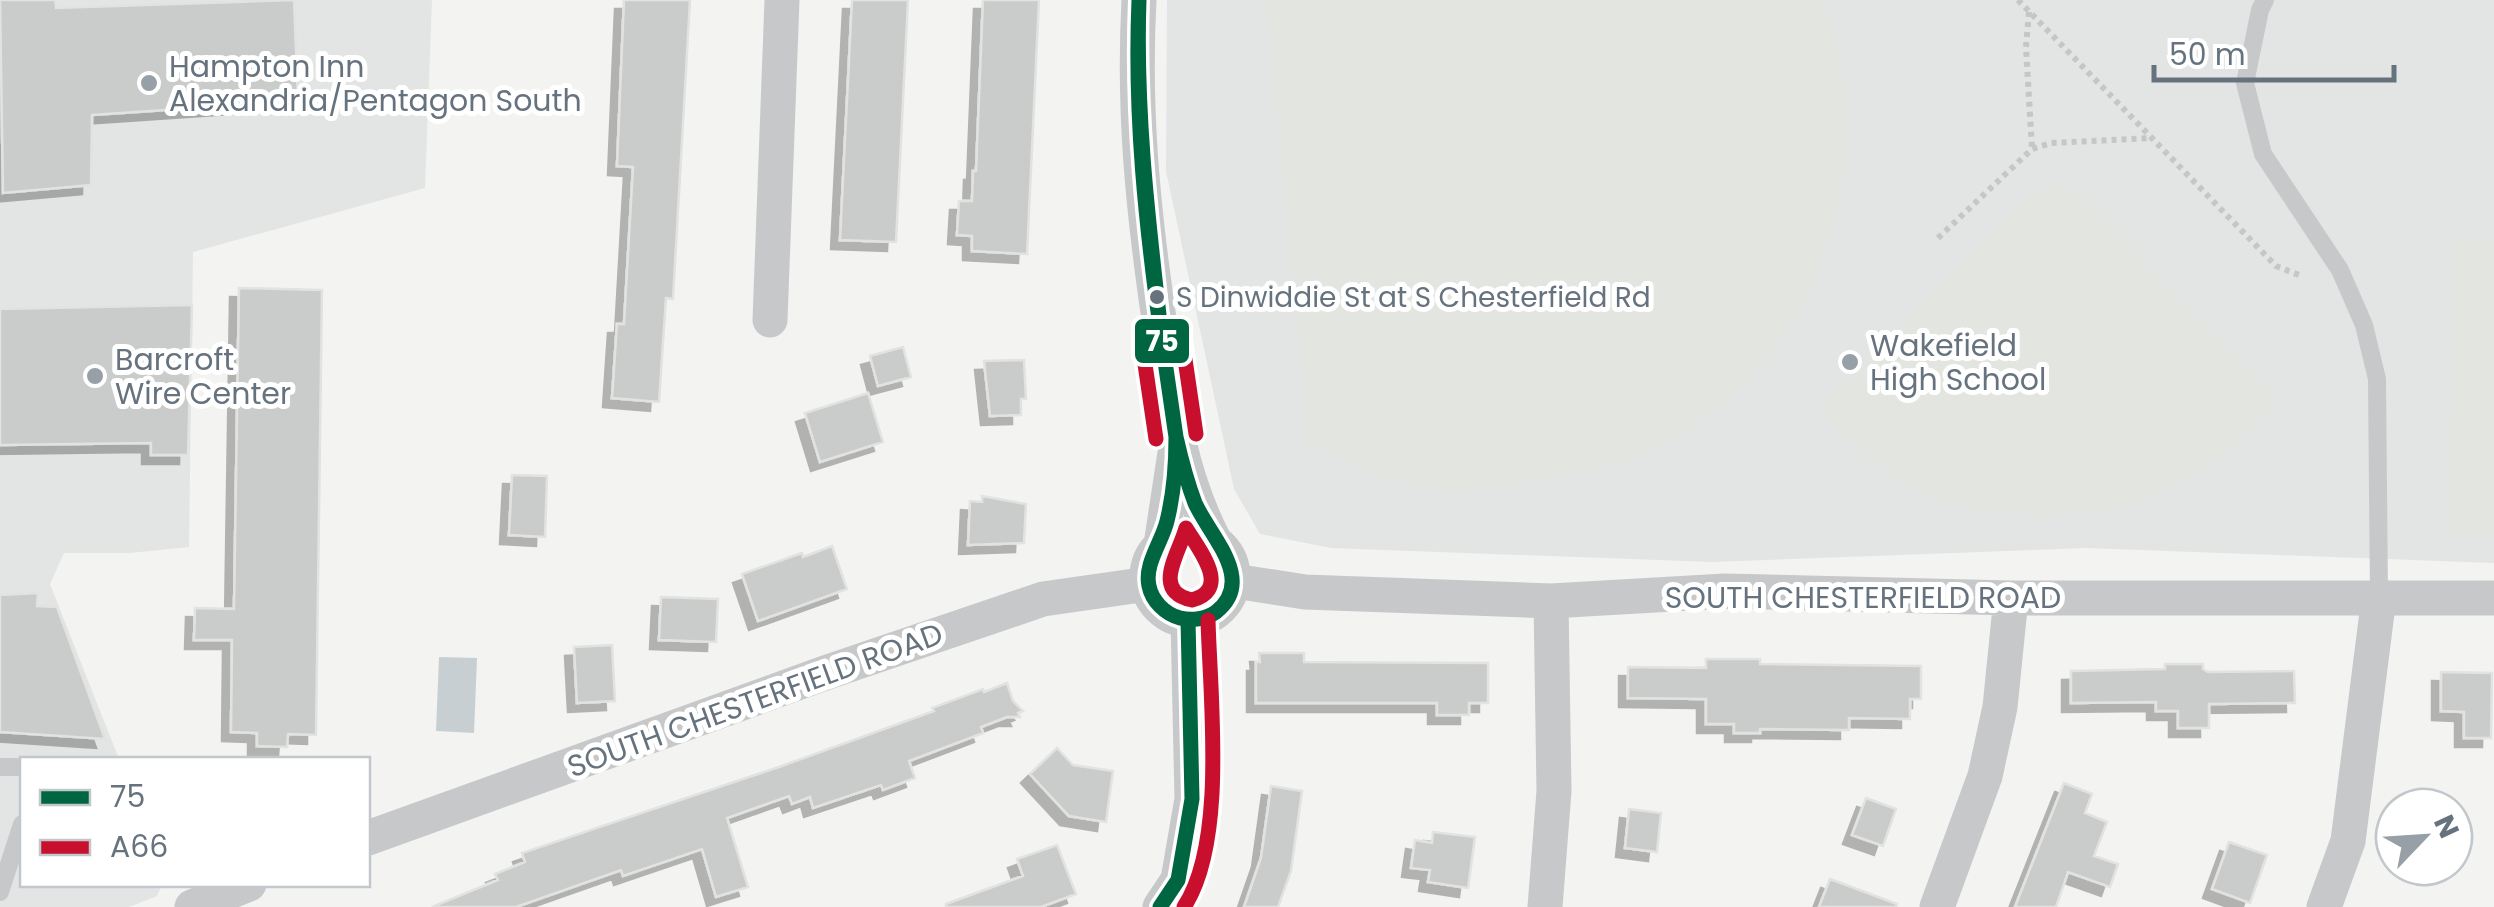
<svg xmlns="http://www.w3.org/2000/svg" width="2494" height="907" font-family="Poppins,sans-serif">
<defs>
<filter id="shadow"><feDropShadow dx="-9" dy="9" stdDeviation="0" flood-color="#0004"/></filter>
</defs>
<rect width="100%" height="100%" fill="#f3f3f1"/>
<!-- built -->
<path fill="#e3e4e4" d="M0,0h432l-7,188 -232,64 -4,295 -59,6h-66l-14,31 69,175 -97,1v124l140,1 -5,11 -28,11h-129z
M1167,0h1327v563l-408,-15 -374,14 -381,-14 -71,-14 -26,-45 -68,-318z"/>
<!-- green -->
<path fill="#e2e5e0" d="M1266,0h558c60,163 -2,346 -150,439 -42,26 -90,33 -138,41 -27,4 -62,14 -90,11 -48,-4 -94,-26 -137,-45z
M2038,188l35,1 206,210c-29,33 -61,63 -99,85 -70,41 -205,43 -274,0 -31,-20 -60,-50 -88,-75z
M2451,240h43v295h-44z"/>
<!-- water -->
<path fill="#c8cfd2" d="M439,657l38,1 -3,75 -38,-2z"/>
<!-- building -->
<path fill="#cacbcb" stroke="#e2e2e1" stroke-width="2.5" filter="url(#shadow)" d="M0,0h55l1,8 238,-8 4,101 -206,14 -1,70 -88,8z
M624,0h66l-17,299 -7,-1 -7,104 -47,-4 5,-74h7l9,-157 -16,-1z
M852,0h56l-12,242 -56,-2z
M983,0h56l-12,254 -55,-3v-15l-15,-1 2,-34h13l1,-30h3z
M239,288l83,2 -6,445 -28,-1 -1,13 -30,-1v-13l-26,-1 1,-92h-38l1,-32 39,1z
M192,305l-4,150h-37v-12l-151,2v-136z
M903,347l8,30 -33,9 -8,-30z
M1024,360l2,39h-5v16l-31,1 -6,-55z
M868,393l15,49 -63,20 -15,-49z
M512,475l35,1 -2,61 -36,-2z
M982,496l44,8 -2,39 -56,2 2,-44 12,1z
M832,546l15,43 -89,32 -16,-47 60,-21 1,4z
M38,593l-1,13 20,1 48,132 -105,-7v-137z
M661,597l57,2 -2,43 -57,-2z
M612,645l3,56 -38,2 -3,-56z
M1259,653h45v9l184,1v40h-19v12h-32v-12h-181v-41h4z
M1706,659h54v5l161,2v33h-11v20l-61,-1v12l-89,-1v4h-26v-9h-28v-25l-78,-1v-31l78,1z
M2165,664h38v5l5,3 86,-1 1,32 -86,1v24h-31v-17h-22v-9l-85,1v-32l94,-2z
M2441,672l51,1 -1,65h-27v-26l-23,-1z
M1007,683l6,18 10,10 -5,2 2,4h-13l-26,10 2,6 -74,28 6,17 -32,12 -2,-5 -68,23 -3,-11 -18,7 -3,-8 -62,22 21,69 -32,10 -14,-48 -79,27 -2,-6 -105,37h-84l66,-27 -3,-6 30,-12 -3,-9 257,-86 155,-56 -2,-3 51,-19 1,3z
M1057,748l16,17 40,6 -7,51 -37,-6 -39,-42z
M2064,783l28,11 -7,19 22,9 -13,34 24,8 -8,23 -42,-15 -12,35h-41z
M1271,786l31,5 -11,80 -13,36h-34l17,-49z
M1866,798l30,11 -13,37 -31,-11z
M1629,809l32,4 -4,39 -32,-4z
M1433,832l42,5 -7,51 -40,-6 2,-12 -19,-2 4,-28 17,3z
M2229,842l38,13 -17,48 -38,-14z
M1057,845l19,49 -35,13h-95v-3l77,-28 -6,-17z
M1830,879l67,25 -1,3h-77z"/>
<g fill="none" stroke-linecap="round" stroke-linejoin="round">
<!-- path -->
<path stroke="#c5c6c6" stroke-width="6" stroke-dasharray="5 5" stroke-linecap="butt" d="M2018,0l258,266 23,9
M2029,12l-3,35 6,102
M1938,238l94,-89 19,-6 102,-5"/>
<!-- lane -->
<path stroke="#c7c8c9" stroke-width="18" d="M2265,0l-5,10 -15,73 18,71 77,116 24,55 13,54 2,218
M0,767h22
M0,892l22,-68"/>
<!-- street -->
<path stroke="#c7c8c9" stroke-width="35" d="M1139,0c-6,111 4,210 20,319 11,79 18,149 55,221
M770,320l12,-320
M1147 577a43 43 0 1 1 86 0a43 43 0 1 1-86 0Z
M1161,545l14,-92
M1234,581l71,11 246,9 174,-10 286,7h483
M368,838l457,-165 218,-74 105,-15
M192,907l57,-23
M1160,907l18,-27 14,-81 -4,-179
M1545,907l9,-116 -3,-190
M1937,907l48,-131 15,-69 11,-109
M2324,907l24,-66 31,-244"/>
<!-- bus-1 casing -->
<g stroke="#fff" stroke-width="22">
<path id="bus-1" d="M1139,0c-4,115 10,227 23,341 -16,-114 -28,-226 -23,-341z
M1162,341l14,96
M1162,341l14,96
M1176,437c5,22 11,45 19,66 14,32 62,77 21,109 -10,7 -24,9 -36,6 -15,-4 -28,-17 -31,-32 -5,-22 13,-44 18,-65 7,-28 9,-56 9,-84z
M1160,907l18,-27 14,-81 -4,-179"/>
</g>
<!-- bus-2 casing -->
<g stroke="#fff" stroke-width="22">
<path id="bus-2" d="M1182,339l14,95
M1142,344l14,95
M1186,528c13,22 46,61 6,72 -41,-9 -13,-46 -6,-72z
M1184,907c43,-65 26,-210 24,-287"/>
</g>
<!-- bus-1 -->
<use href="#bus-1" stroke="#006641" stroke-width="15"/>
<!-- bus-2 -->
<use href="#bus-2" stroke="#c8102e" stroke-width="15"/>
</g>
<!-- markers -->
<g fill="#97a0a6" stroke="#fff" stroke-width="4">
<circle cx="149" cy="83" r="10"/>
<circle cx="1850" cy="362" r="10"/>
<circle cx="95" cy="376" r="10"/>
</g>
<circle fill="#66737e" stroke="#fff" stroke-width="4" cx="1157" cy="297" r="9"/>
<g text-anchor="middle" dominant-baseline="central" stroke-width="10" stroke-linejoin="round" paint-order="stroke">
<!-- bus labels -->
<g font-size="28" fill="#66737e" stroke="#fff" text-anchor="start">
<text x="1176" y="297">S Dinwiddie St at S Chesterfield Rd</text>
</g>
<!-- poi labels -->
<g font-size="30" fill="#66737e" stroke="#fff" text-anchor="start">
<text x="169" y="66">Hampton Inn<tspan x="169" dy="34">Alexandria/Pentagon South</tspan></text>
<text x="1870" y="345">Wakefield<tspan x="1870" dy="34">High School</tspan></text>
<text x="115" y="359">Barcroft<tspan x="115" dy="34">Wire Center</tspan></text>
</g>
<!-- street labels -->
<g font-size="30" fill="#66737e" stroke="#fff">
<text x="1863" y="597">SOUTH CHESTERFIELD ROAD</text>
<text transform="translate(755 700) rotate(-20)">SOUTH CHESTERFIELD ROAD</text>
</g>
</g>
<rect stroke="#fff" stroke-width="4" x="1133" y="317" width="58" height="48" rx="10" fill="#006641"/>
<g font-size="28" text-anchor="middle" font-weight="bold" fill="#fff">
<text x="1162" y="351">75</text>
</g>
<!-- legend -->
<rect x="20" y="757" width="350" height="130" fill="#ffffff" stroke="#c2c7cb" stroke-width="2.5"/>
<rect x="40" y="790" width="50" height="15" fill="#006641" stroke="#c2c7cb" stroke-width="2.5"/>
<text x="110" y="807" font-size="30" fill="#66737e">75</text>
<rect x="40" y="840" width="50" height="15" fill="#c8102e" stroke="#c2c7cb" stroke-width="2.5"/>
<text x="110" y="857" font-size="30" fill="#66737e">A66</text>
<!-- north arrow -->
<g transform="translate(2424 837) rotate(65)"><circle r="48" fill="#ffffff" stroke="#c2c7cb" stroke-width="2.5"/>
<path d="M0-8L18 38L0 25L-18 38Z" fill="#97a0a6"/>
<text y="-15" font-size="28" font-weight="bold" text-anchor="middle" fill="#66737e">N</text>
</g>
<!-- scale -->
<path d="M2154 65v15h240v-15" fill="none" stroke="#66737e" stroke-width="5"/>
<text x="2169" y="65" font-size="30" fill="#66737e" stroke="#ffffff" stroke-width="8" paint-order="stroke">50 m</text>
</svg>
